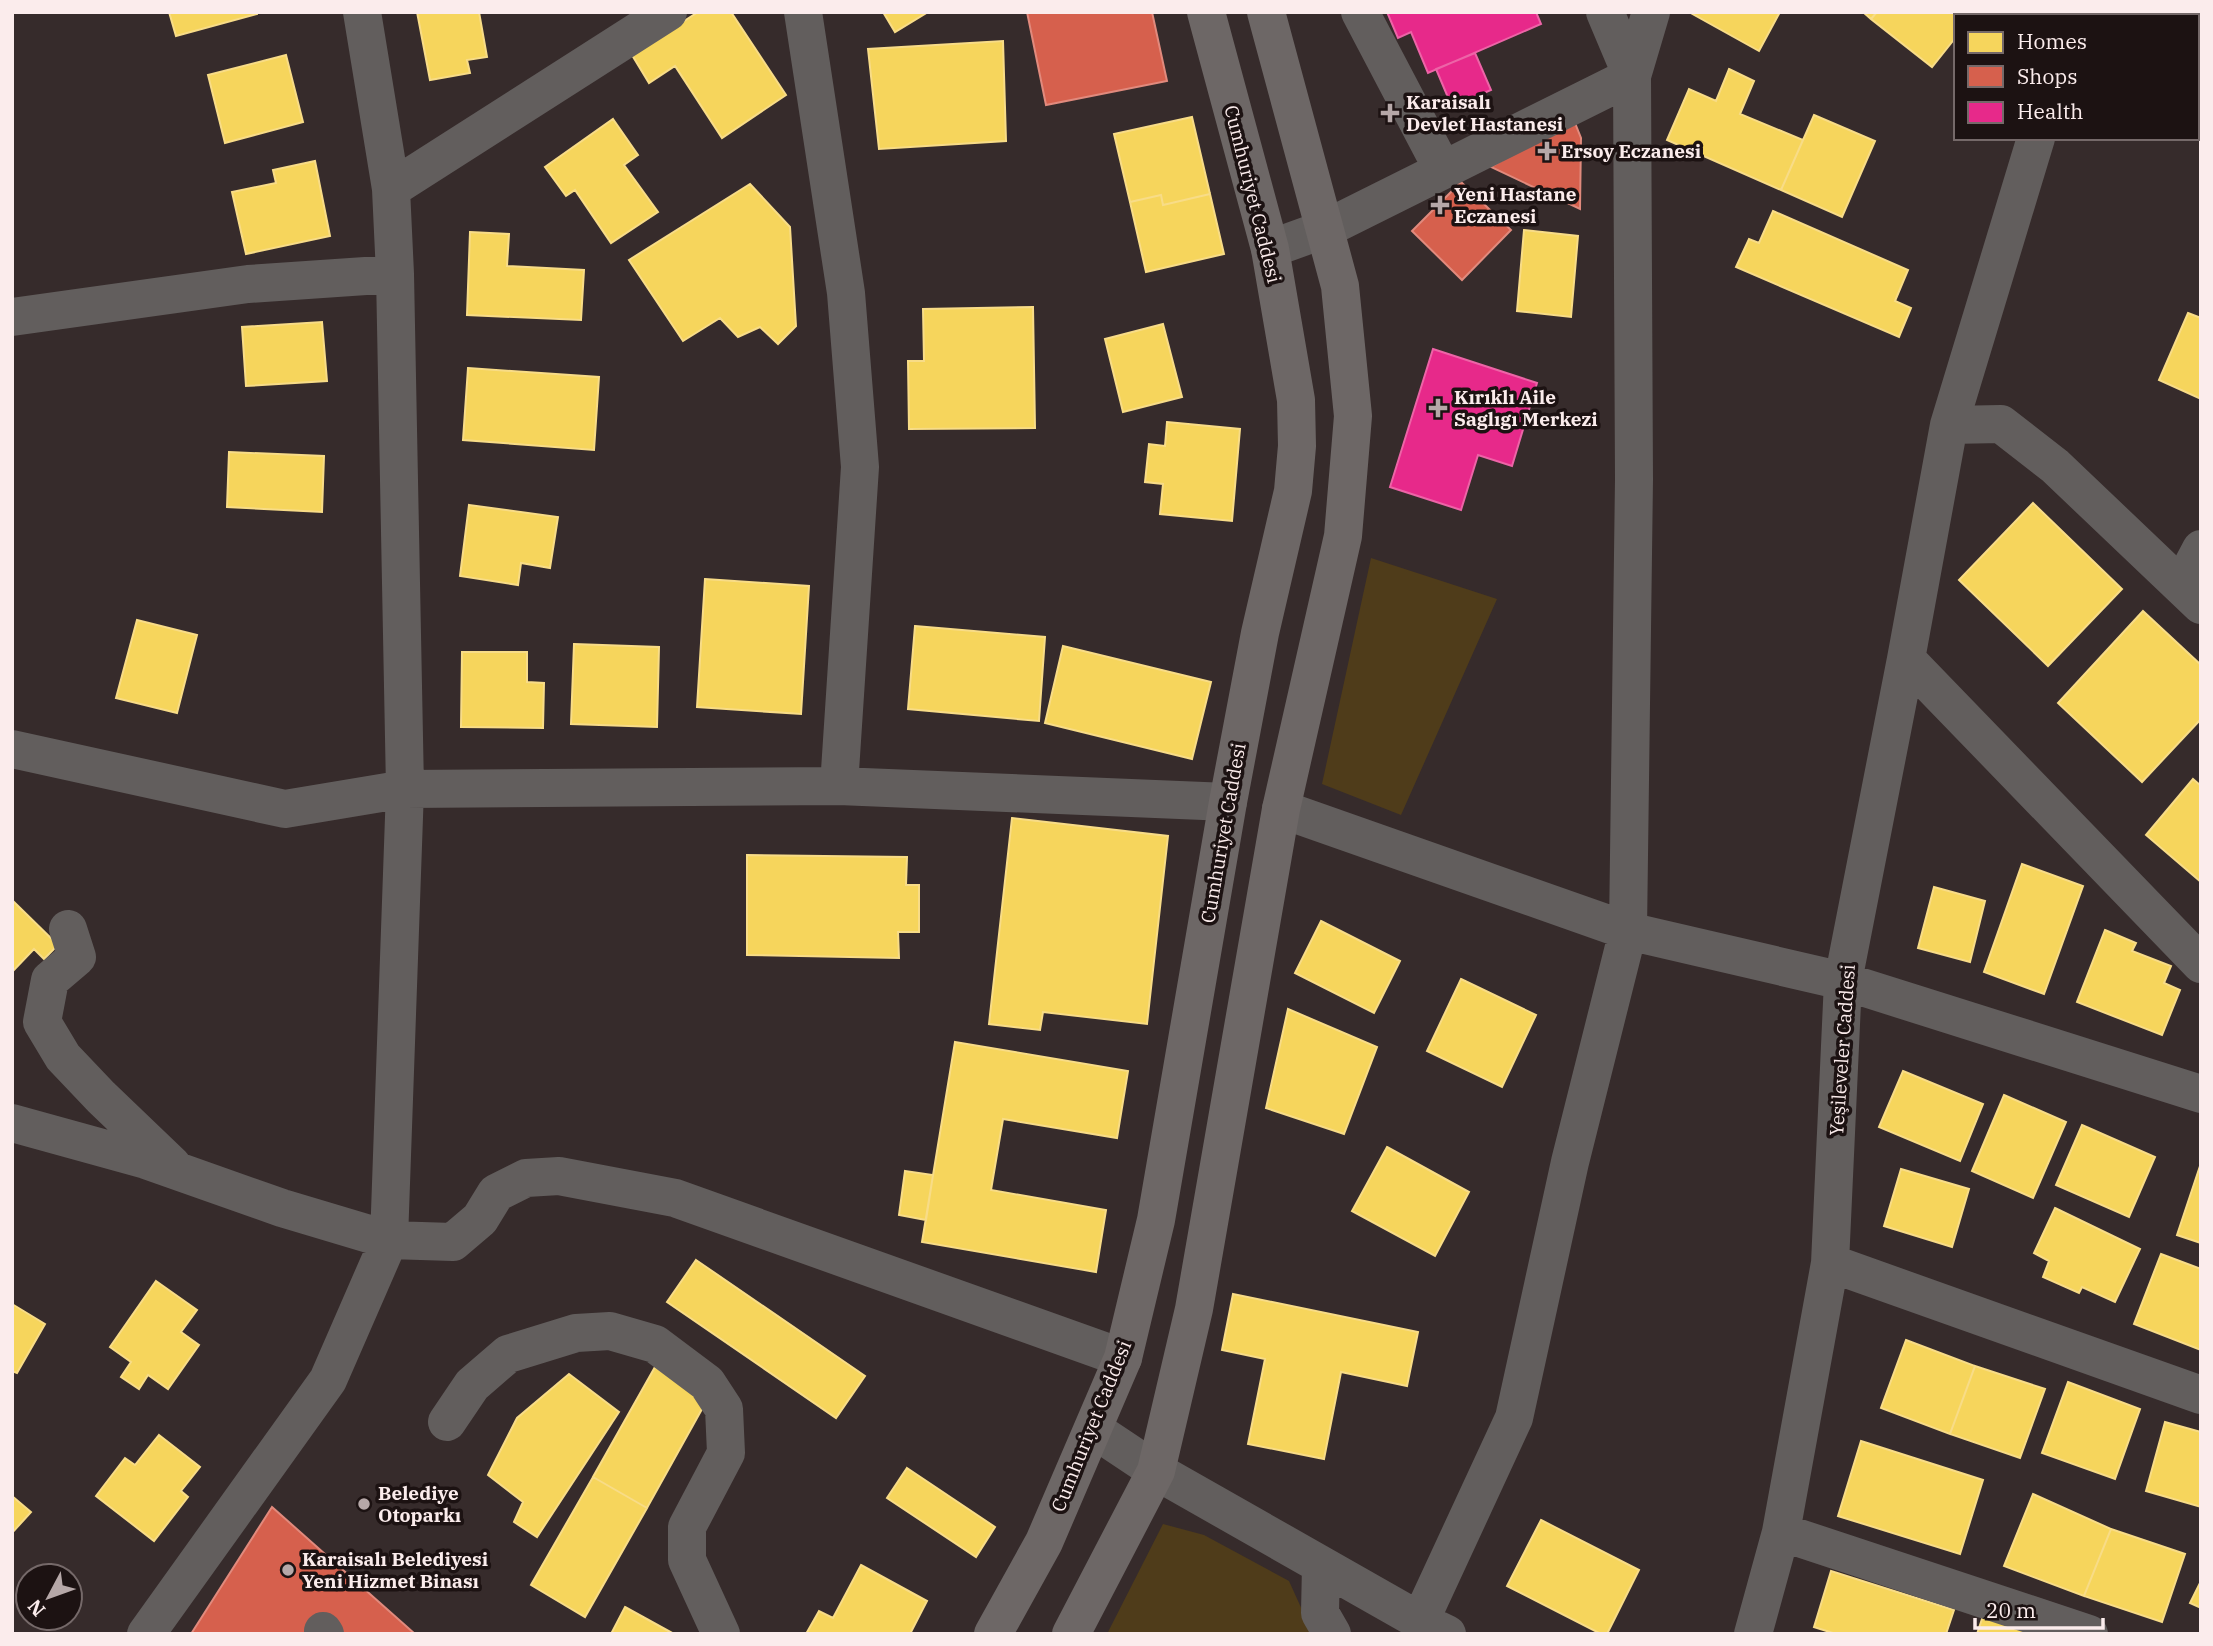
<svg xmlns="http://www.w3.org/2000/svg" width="2213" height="1646" font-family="'IBM Plex Serif',serif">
<rect width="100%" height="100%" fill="#362b2b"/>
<!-- green -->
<path fill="#4f3c1a" d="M1371,558l126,41 -96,216 -79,-31z
M1163,1524l41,11 85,46 24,53h-206z"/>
<!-- homes -->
<path fill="#f6d55c" stroke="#f8dc87" stroke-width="2" d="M169,12h88v2l-81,22z
M417,12h62l8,45 -20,3 3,13 -40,7z
M698,12h33l55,83 -64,43 -47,-72 -26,17 -17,-28z
M883,12h45l-33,20z
M1689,12h91l-21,39z
M1863,12h14l-6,7z
M1877,12h98l-3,4h-16v21l-24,30 -61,-48z
M1003,41l3,100 -127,8 -11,-100z
M286,55l17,67 -78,21 -17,-68z
M1729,69l25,12 -14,33 63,26 -22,50 -114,-50 22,-51 27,12z
M1814,115l61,26 -33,76 -61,-27z
M1192,117l18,77 -47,11 -2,-10 -31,7 -16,-68z
M613,119l25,36 -14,10 34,47 -47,31 -36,-53 -9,6 -21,-29z
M315,161l15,75 -84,18 -14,-62 44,-9 -3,-13z
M750,184l40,43 6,99 -18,18 -18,-17 -22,10 -18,-19 -37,23 -54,-81z
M1210,194l14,60 -78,18 -16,-70 31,-7 2,10z
M1773,211l135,59 -13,31 16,7 -12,29 -163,-70 13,-28 10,4z
M1524,230l54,6 -7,81 -54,-6z
M470,232l39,2 -2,32 77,4 -3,50 -114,-5z
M1033,307l2,121 -126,1 -1,-68h16l-1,-52z
M2188,313l13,5v81l-42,-19z
M322,322l5,59 -81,5 -4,-59z
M1163,324l19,73 -59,15 -18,-73z
M468,368l131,9 -5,73 -131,-10z
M1167,422l73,7 -8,92 -72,-7 3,-30 -18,-2 4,-38 16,2z
M229,452l95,4 -2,56 -95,-5z
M2033,503l89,86 -74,77 -89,-86z
M469,505l89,12 -8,51 -29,-5 -3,22 -58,-9z
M705,579l104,7 -8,128 -104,-7z
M2143,611l58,54v54l-59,63 -84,-79z
M137,620l60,15 -20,78 -61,-15z
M915,626l130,11 -6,84 -131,-12z
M574,644l85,3 -2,80 -86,-3z
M1063,646l148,36 -19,77 -147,-36z
M462,652h65v30l17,1 -1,45 -82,-1z
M2193,779l8,7v96l-55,-47z
M1012,818l156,18 -21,188 -104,-12 -3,18 -51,-6z
M747,855l160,2 -1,28h13v47h-21l1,26 -152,-3z
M2022,864l61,22 -39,108 -60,-22z
M1934,887l51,14 -15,61 -52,-14z
M12,900l46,45 -14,14 -10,-10 -22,23z
M1321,921l79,40 -26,52 -79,-40z
M2105,930l31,13 -4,8 39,15 -7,17 16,7 -18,45 -85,-33z
M1461,979l75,36 -34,72 -75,-36z
M1288,1009l89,38 -33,87 -78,-26z
M955,1042l173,29 -11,67 -114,-19 -12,71 115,20 -10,62 -174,-30z
M1903,1071l80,33 -23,57 -81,-34z
M2004,1095l62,27 -33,76 -61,-27z
M2082,1125l73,32 -26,60 -73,-32z
M1387,1147l82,45 -34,64 -83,-45z
M2201,1163v80l-24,-8z
M1901,1169l68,20 -17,58 -68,-21z
M905,1171l28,4 -7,45 -27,-5z
M2055,1208l85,41 -25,53 -33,-15 -3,6 -36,-16 6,-16 -15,-8z
M2161,1254l40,15v81l-67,-26z
M696,1260l169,116 -29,42 -169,-116z
M156,1281l41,29 -16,22 18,13 -31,44 -20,-14 -9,14 -18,-12 10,-15 -21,-15z
M1233,1294l185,38 -11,54 -66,-14 -17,87 -76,-15 17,-85 -43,-9z
M12,1304l33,20 -28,49 -5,-2z
M1906,1340l69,26 -25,68 -69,-26z
M1975,1366l70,23 -25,69 -70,-24z
M655,1367l52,33 -60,108 -54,-31z
M569,1374l50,38 -82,125 -23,-15 9,-20 -35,-27 29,-57z
M2068,1382l72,27 -25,70 -73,-26z
M2165,1422l36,10v75l-55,-16z
M159,1435l41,32 -19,24 7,6 -34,44 -58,-45 29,-38 10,7z
M1861,1441l122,39 -23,74 -122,-38z
M907,1468l88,59 -19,30 -89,-59z
M593,1477l54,31 -62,109 -54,-32z
M2033,1494l78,35 -27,67 -80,-30z
M12,1496l19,16 -19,21z
M1541,1520l98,50 -32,64h-6l-94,-48z
M2111,1529l74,25 -23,68 -78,-26z
M861,1565l66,36 -17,33h-104l13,-23 14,7z
M1831,1571l123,39 -8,24h-110l-22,-7z
M2201,1581v27l-11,-5z
M625,1607l49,27h-63z
M1983,1616l58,18h-64z"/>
<!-- shops -->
<path fill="#d6604d" stroke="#e18a7d" stroke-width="2" d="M1027,12h125l15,69 -121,24z
M1573,118l8,20 -1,71 -89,-42z
M1461,182l50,48 -49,50 -50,-49z
M272,1507l143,127h-224z"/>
<!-- health -->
<path fill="#e7298a" stroke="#ed64a7" stroke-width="2" d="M1387,12h149l5,12 -113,49 -17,-41 -13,6z
M1475,53l16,37 -39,17 -16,-38z
M1433,349l104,34 -25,83 -34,-11 -17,55 -71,-23z"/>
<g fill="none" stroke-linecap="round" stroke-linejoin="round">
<!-- minor -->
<path stroke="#625e5d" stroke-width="38" d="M803,12l43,281 14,174 -21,319
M1360,12l83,158
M2073,16l1,-4
M391,189l277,-177
M1270,249l55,-20 307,-153 -27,-64
M12,317l236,-33 147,-10
M1949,425l52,-1 54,42 146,139
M2182,585l19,-36
M1906,659l295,305
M12,749l273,60 120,-20 434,-3 389,16
M1281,809l347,122 215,50 358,113
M68,929l9,28 -27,23 -8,42 21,35 38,40 71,68
M12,1123l134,37 136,48 107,32 64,2 27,-23 16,-26 30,-15 33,-2 116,22 448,160
M1830,1263l371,132
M447,1422l25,-37 36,-31 68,-21 34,-2 45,13 52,39 17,26 2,44 -39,74v33l34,74
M1093,1429l63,42 264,150 27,13
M1781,1532l308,102
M1321,1565l-1,48 12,21
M1420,1621l94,-203 56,-256 58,-231 6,-452 -2,-403 19,-64
M323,1631l2,3
M146,1634l182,-254 61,-140 16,-451 -10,-515 -4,-85 -29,-177
M1753,1634l28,-102 49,-269 13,-282 63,-322 43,-234 87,-287"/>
<!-- major -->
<path stroke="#6d6766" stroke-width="38" d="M993,1634l51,-92 79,-184 33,-138 72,-418 32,-169 33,-142 4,-45 -1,-46 -26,-151 -64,-237
M1071,1634l85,-163 38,-162 87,-500 62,-273 10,-120 -13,-130 -74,-274"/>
</g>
<!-- markers -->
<g fill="#b6a8a8" stroke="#1c1212" stroke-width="2.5">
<path d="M1386.5 102.5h7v7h7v7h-7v7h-7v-7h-7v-7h7z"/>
<path d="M1543.5 140.5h7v7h7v7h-7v7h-7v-7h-7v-7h7z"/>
<path d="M1436.5 194.5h7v7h7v7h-7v7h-7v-7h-7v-7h7z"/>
<path d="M1434.5 397.5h7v7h7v7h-7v7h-7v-7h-7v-7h7z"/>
<circle cx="364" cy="1504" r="7"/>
<circle cx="288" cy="1570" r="7"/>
</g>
<g text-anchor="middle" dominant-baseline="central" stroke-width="7" stroke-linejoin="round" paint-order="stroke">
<!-- poi labels -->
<g font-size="19" font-weight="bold" fill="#fbecec" stroke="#1c1212" text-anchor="start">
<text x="1406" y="102">Karaisalı<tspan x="1406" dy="22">Devlet Hastanesi</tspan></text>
<text x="1561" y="151">Ersoy Eczanesi</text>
<text x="1454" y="194">Yeni Hastane<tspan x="1454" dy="22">Eczanesi</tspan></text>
<text x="1454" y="397">Kırıklı Aile<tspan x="1454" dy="22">Saglıgı Merkezi</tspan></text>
<text x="378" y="1493">Belediye<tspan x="378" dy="22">Otoparkı</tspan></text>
<text x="302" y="1559">Karaisalı Belediyesi<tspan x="302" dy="22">Yeni Hizmet Binası</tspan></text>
</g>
<!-- street labels -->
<g font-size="19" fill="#fbecec" stroke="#1c1212">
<text transform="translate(1253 194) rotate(76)">Cumhuriyet Caddesi</text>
<text transform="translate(1223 833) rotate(-80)">Cumhuriyet Caddesi</text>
<text transform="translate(1842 1050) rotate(-86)">Yeşileveler Caddesi</text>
<text transform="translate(1091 1426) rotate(-68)">Cumhuriyet Caddesi</text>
</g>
</g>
<!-- border -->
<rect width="2213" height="1646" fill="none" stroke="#fbecec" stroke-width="28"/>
<!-- legend -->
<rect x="1954" y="14" width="245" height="126" fill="#1c1212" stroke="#756969" stroke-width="2"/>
<rect x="1968" y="32" width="35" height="21" fill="#f6d55c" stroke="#756969" stroke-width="2"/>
<text x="2017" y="49" font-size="21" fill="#fbecec">Homes</text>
<rect x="1968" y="66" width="35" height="21" fill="#d6604d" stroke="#756969" stroke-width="2"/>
<text x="2017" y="84" font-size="21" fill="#fbecec">Shops</text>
<rect x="1968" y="102" width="35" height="21" fill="#e7298a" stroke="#756969" stroke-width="2"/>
<text x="2017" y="119" font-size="21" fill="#fbecec">Health</text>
<!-- north arrow -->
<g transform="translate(49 1597) rotate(229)"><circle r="33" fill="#1c1212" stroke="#756969" stroke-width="2"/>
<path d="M0-5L12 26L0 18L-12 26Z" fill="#b6a8a8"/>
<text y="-10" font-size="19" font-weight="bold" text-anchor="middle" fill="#fbecec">N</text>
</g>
<!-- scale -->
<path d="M1975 1618v10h128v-10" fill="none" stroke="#fbecec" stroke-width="3.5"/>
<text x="1986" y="1618" font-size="21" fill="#fbecec" stroke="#1c1212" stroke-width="5" paint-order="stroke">20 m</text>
</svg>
